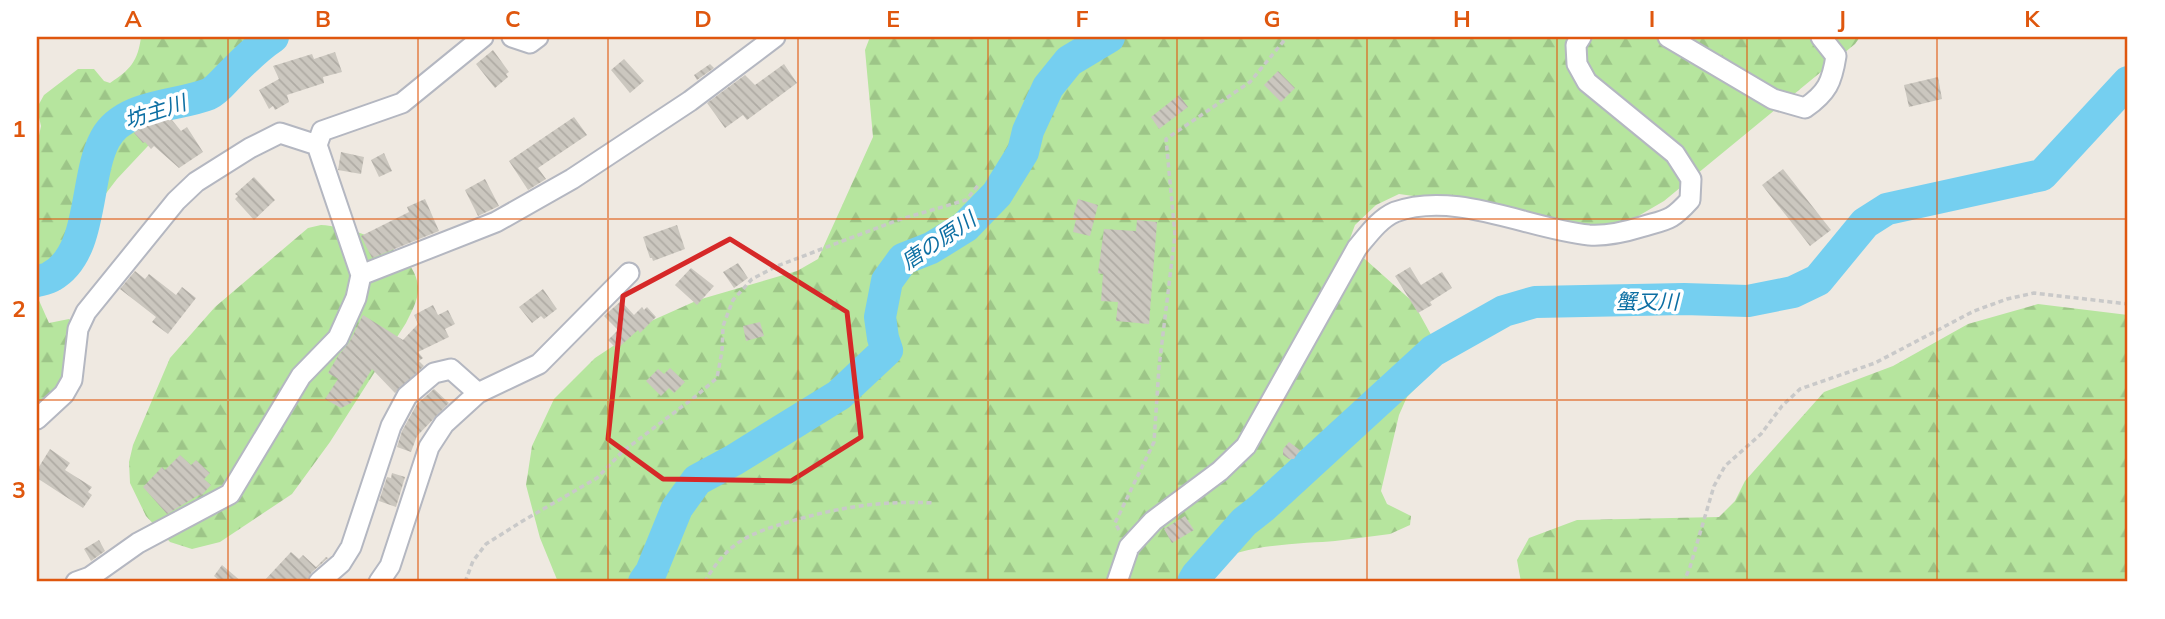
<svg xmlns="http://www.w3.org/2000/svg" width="2165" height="619" font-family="Mulish,'Noto Sans JP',sans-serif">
<defs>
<pattern id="forest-firs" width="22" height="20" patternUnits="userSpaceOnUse" patternTransform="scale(1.75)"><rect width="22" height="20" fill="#b6e59e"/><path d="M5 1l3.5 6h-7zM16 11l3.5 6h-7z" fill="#9dc588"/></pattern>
<pattern id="building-back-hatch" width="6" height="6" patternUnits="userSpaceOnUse" patternTransform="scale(1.75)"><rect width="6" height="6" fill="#cbc7bf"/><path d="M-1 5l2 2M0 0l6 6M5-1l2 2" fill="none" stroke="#afaba4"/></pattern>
</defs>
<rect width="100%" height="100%" fill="#efe9e1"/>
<!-- forest -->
<path fill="url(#forest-firs)" d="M141,37h109l-133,142 -13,17 -10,38 -11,18 -29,30 -17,11v-148l4,-19 -3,-13 1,-9 5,-9 34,-26h16l10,12 6,2c20,-13 28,-22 31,-46z
M870,37h990l-5,7 -191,157 -36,21 -25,6 -153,-27 -51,-7 -23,11 -21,20 -7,19 65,58 28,51 -4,13 -30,31 -8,18 -18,76 6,13 24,12 -1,9 -20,9c-18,2 -36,5 -55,7 -32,3 -126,2 -135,41h-642l-18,-44 -14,-53 6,-39 22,-47 41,-41 56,-37 47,-21 99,-29 21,-12 55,-122 -8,-87z
M321,225c33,2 92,21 97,61 1,13 -6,25 -12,37l-76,119 -38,52 -72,48 -28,7 -22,-7 -24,-26 -16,-33 -1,-21 4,-17 37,-87 45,-51 93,-79z
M37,296l12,27 20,-4 5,4 -11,58 -5,8 -21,20z
M2038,304l90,11v267h-607l-4,-22 12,-22 48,-18 142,-3 16,-16 10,-20 79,-89 69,-26 75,-42z"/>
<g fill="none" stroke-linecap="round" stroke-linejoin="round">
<!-- river -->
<path stroke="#75cff0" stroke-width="32" d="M37,281c4,-1 11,-2 15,-5 42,-24 32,-98 53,-137 19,-35 71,-32 104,-45 8,-4 14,-12 20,-18 14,-14 27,-28 44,-39
M644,582l7,-10 26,-64 20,-28 37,-20 105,-65 48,-45 -4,-12 -3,-21 7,-36 16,-22 28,-11 34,-21 32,-33 26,-42 5,-21 20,-44 21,-26 40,-24
M1193,582l4,-7 47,-53 19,-15 170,-156 71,-40 31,-9 149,-3 64,2 45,-9 25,-12 47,-57 22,-14 155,-34 86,-93"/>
</g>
<!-- building -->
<path fill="url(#building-back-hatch)" d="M493,50l16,22 -3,2 2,3 -13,11 -19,-24z
M335,52l7,20 -19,5 1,6 -37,12 2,7 -14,8 -2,-4 -4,3 -10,-19 20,-11 -6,-13 39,-12 2,5z
M624,59l20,22 -14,12 -19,-23z
M710,64l4,4 -17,12 -3,-5z
M784,64l13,19 -50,37 -4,-5 -18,13 -18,-25 38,-28 10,10z
M1278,71l17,17 -14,14 -17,-17z
M1938,77l4,22 -33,8 -5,-22z
M1179,95l9,12 -29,22 -8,-12z
M167,114l14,17 6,-4 16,25 -24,16 -25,-22 -3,3 -6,-7 -2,1 -9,-10 19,-16 4,5z
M574,117l13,18 -49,33 8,11 -18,11 -19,-29z
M341,152l23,5 -3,17 -23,-4z
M384,153l8,18 -13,6 -8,-17z
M1783,169l48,61 -21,16 -48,-61z
M254,177l21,23 -21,20 -19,-21 3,-3 -3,-2z
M485,179l14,27 -21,10 -13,-26z
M425,199l14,32 -67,27 -11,-22 48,-24 -2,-5z
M1078,199l20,6 -8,31 -17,-4 3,-13 -3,-1z
M1137,220l20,2 -8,102 -33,-3 2,-19 -17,-1 2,-27 -5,-1 6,-44 32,2z
M677,225l8,24 -32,12 -1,-3h-2l-7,-21z
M738,263l10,15 -14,10 -11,-16z
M1410,267l11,18 21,-13 10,16 -22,14 2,3 -14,8 -23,-37z
M691,268l23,18 -17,19 -22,-20z
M135,271l10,8 4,-5 27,21 6,-8 14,11 -28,36 -16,-12 4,-5 -36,-28z
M543,289l14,20 -13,10 -3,-3 -9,7 -13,-16z
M621,301l13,14 8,-8 2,3 3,-3 9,10 -16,16 -2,-3 -21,19 -9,-9 10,-10 -14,-14z
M433,305l5,10 10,-5 7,14 -10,5 4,8 -31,15 5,6 -4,3 5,5 -29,27 -23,-24 -21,34 -10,5 -16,-9 13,-20 -10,-6 10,-17 11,-13 14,-28 40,25 15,-16 -4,-9z
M760,322l4,14 -18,5 -3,-15z
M670,368l15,14 -11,11 -5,-5 -8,8 -15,-15 12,-12 6,5z
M434,389l15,14 -32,33 -6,16 -14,-5 5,-16 15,-27z
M1289,442l11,8 -6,9h-5l-6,-4v-6z
M50,449l20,14 -5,7 27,17 -4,5 4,3 -9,13 -46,-30v-8z
M180,455l11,10 5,-5 14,13 -6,6 7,6 -10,11 -2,-1 -32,19 -24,-27 19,-20 3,3z
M392,473l13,4 -9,30 -17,-6 8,-24 4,1z
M1185,516l9,14 -22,13 -8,-14z
M99,540l6,11 -14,10 -7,-12z
M291,552l8,7 4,-4 13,12 10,-10 2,1 -17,15 -4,9h-44z
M222,565l20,17h-21l-7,-6z"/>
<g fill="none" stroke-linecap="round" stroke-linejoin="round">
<!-- street casing -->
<g stroke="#b4b7c1" stroke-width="23">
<path id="street" d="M512,37l18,6 8,-6
M1668,37l105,62 32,9c22,-15 27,-26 31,-52l-15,-19
M361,275l135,-53 76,-43 118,-78 85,-64
M37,419l27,-25 8,-14 6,-51 8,-17 90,-111 20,-19 54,-34 30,-15 37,12
M76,582l14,-5 48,-34 92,-49 71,-118 37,-38 18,-40 5,-23 -44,-130 5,-14 80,-28 81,-66
M319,582l22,-19 10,-16 40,-121 16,-30 27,-23 17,-4 27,24
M379,582l11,-16 39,-119 15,-23 34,-31 61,-29 90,-91
M1117,582l12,-35 24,-26 67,-50 26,-25 111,-198c11,-13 22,-29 38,-36 61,-22 133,17 194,23 16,1 36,-3 52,-8 27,-8 30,-6 49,-27l1,-21 -16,-25 -88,-72 -10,-18 -1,-19 5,-8"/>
</g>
<!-- path -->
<path stroke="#c9c9c9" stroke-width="3.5" stroke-dasharray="5 3.5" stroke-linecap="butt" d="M1119,530l-4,-7 39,-81 5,-75 16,-132 -9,-96 84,-57 37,-45
M465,582l8,-21 13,-17 35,-22 76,-44 25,-26 74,-56 21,-18 5,-27 1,-25 10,-26 19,-21 25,-13 121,-46 68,-20 14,-17
M705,582c8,-16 23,-34 39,-43 12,-7 28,-12 41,-16 50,-15 96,-23 149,-20
M1681,582l4,-3 5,-12 24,-81 11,-20 36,-32 21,-28 18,-17 75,-26 99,-52 33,-12 27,-6 94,11"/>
<!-- street -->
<use href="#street" stroke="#fff" stroke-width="19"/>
</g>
<!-- marked area -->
<path fill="none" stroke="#d62828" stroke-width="5" stroke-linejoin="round" d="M730,239l117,73 14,125 -70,44 -128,-2 -55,-40 15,-143z"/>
<!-- grid -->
<path fill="none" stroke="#df570e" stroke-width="2" stroke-opacity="0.55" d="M228,37v545M418,37v545M608,37v545M798,37v545M988,37v545M1177,37v545M1367,37v545M1557,37v545M1747,37v545M1937,37v545M37,219h2091M37,400h2091"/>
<g text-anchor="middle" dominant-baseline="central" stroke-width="7" stroke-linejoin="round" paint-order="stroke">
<!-- water labels -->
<g font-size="21" font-style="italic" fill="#0d6fa3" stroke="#fff">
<text transform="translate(155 111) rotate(-18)">坊主川</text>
<text transform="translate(938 240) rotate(-34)">唐の原川</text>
<text x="1647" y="301">蟹又川</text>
</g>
</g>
<!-- border -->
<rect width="2165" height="619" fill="none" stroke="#ffffff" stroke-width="77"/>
<rect x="38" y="38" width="2088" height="542" fill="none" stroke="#df570e" stroke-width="2.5"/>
<g font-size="23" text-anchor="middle" font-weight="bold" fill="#df570e">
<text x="133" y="27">A</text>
<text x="323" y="27">B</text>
<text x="513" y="27">C</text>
<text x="703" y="27">D</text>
<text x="893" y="27">E</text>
<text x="1082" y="27">F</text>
<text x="1272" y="27">G</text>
<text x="1462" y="27">H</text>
<text x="1652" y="27">I</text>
<text x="1842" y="27">J</text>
<text x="2032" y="27">K</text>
<text x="19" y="137">1</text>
<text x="19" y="317">2</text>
<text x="19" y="498">3</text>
</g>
</svg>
